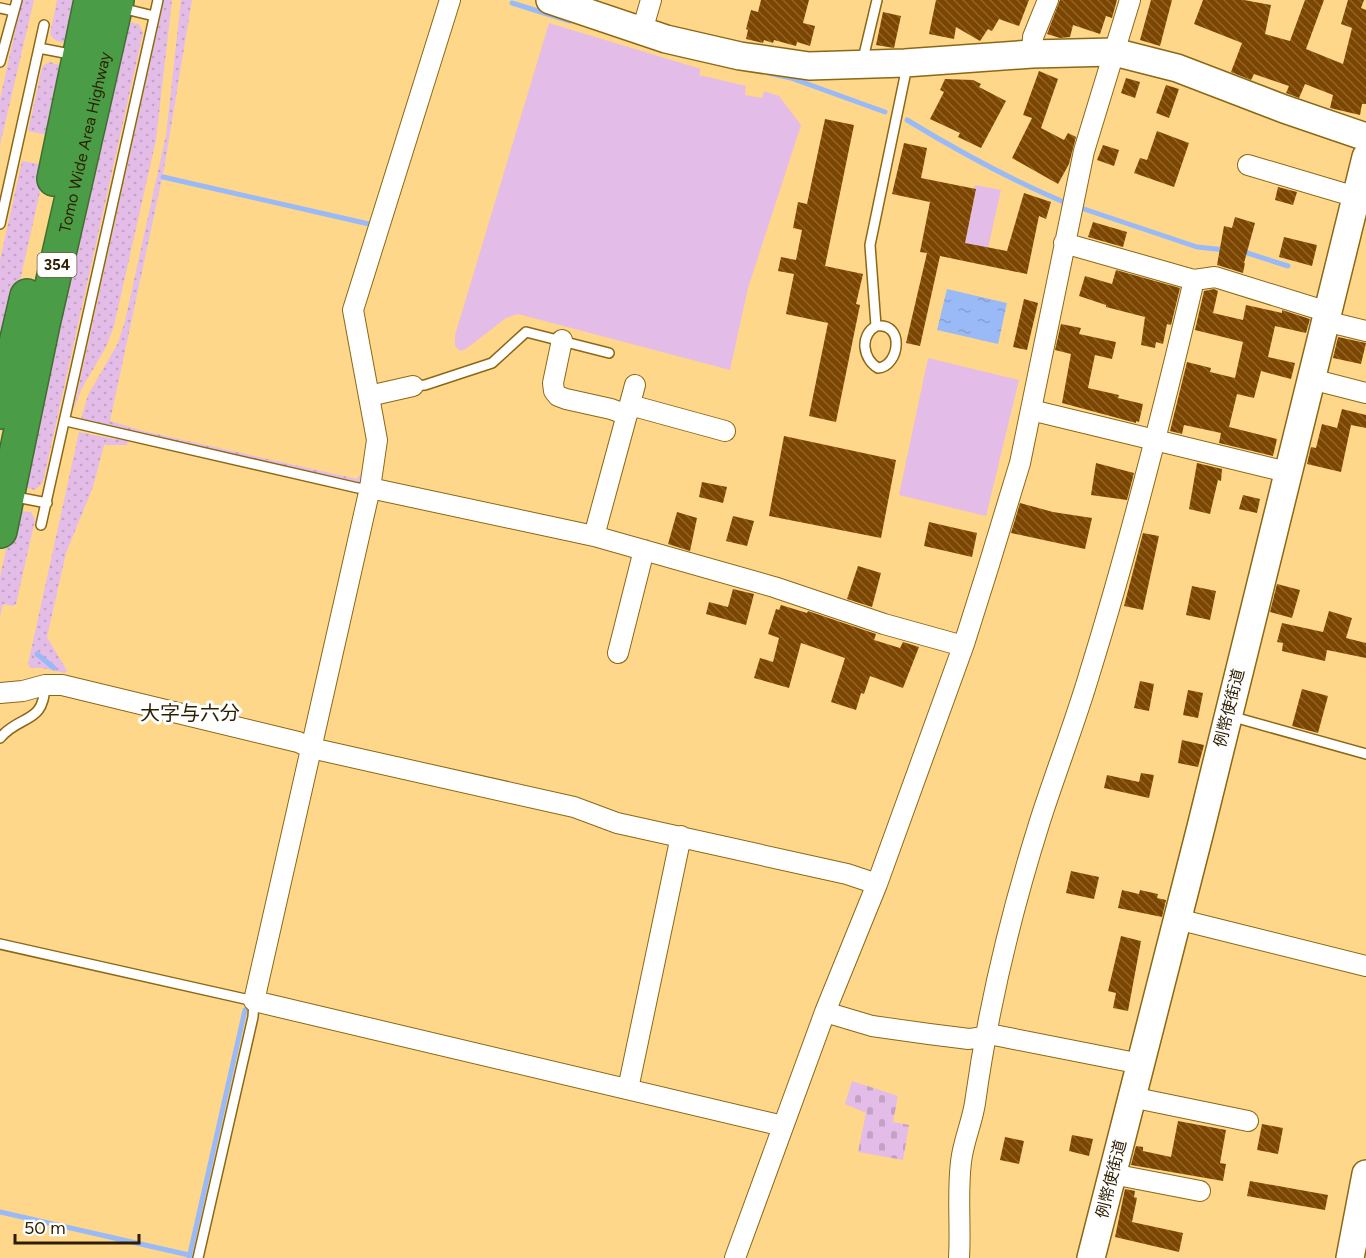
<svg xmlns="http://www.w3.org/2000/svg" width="1366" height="1258" font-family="Figtree,'Noto Sans JP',sans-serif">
<defs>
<pattern id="grass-dots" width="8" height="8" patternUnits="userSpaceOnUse" patternTransform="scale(1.5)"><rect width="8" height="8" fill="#e3bde8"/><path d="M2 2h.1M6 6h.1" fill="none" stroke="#c3a2c5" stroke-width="1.8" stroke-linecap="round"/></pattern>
<pattern id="cemetery-stones" width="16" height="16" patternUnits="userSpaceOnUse" patternTransform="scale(1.5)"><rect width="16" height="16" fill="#e3bde8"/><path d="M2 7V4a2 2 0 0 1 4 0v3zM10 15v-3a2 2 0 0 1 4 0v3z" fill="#c3a2c5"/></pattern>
<pattern id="water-ripples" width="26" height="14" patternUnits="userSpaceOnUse" patternTransform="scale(1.5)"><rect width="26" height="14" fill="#9abaf7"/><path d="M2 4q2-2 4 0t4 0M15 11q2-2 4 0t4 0" fill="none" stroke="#859fd2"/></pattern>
<pattern id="building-back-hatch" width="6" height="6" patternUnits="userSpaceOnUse" patternTransform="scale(1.5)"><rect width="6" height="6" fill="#7d4600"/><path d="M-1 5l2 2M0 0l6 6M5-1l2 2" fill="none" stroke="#8e642c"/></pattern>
</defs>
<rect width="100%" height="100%" fill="#fed78b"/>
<!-- grass -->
<path fill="url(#grass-dots)" d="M22,0h12l-34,145v-46z
M57,0h23l-11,41c-8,3 -15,0 -19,-7z
M164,0h8l-16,140 -42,186 -8,21 -25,43 -8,22z
M181,0h11l-28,169 -54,252 33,10 214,48c13,-15 9,-40 7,-58l6,19 -8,42 -4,2 -277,-65 7,-24 30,-52 7,-22 41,-186z
M128,22l11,2 4,9 -100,449 -8,8 -11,-3 -2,-10z
M50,62l12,4 -10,70 -24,-5 14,-63 2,-3z
M22,161l24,4 -46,205v-110z
M79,432l35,7 14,1 -1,5h-23l-11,42 -27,66 -19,84 20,34 -2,2 -23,-5h-12l-2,-4z
M19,511l12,1 4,8 -19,84 -3,2 -10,-2 -3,13v-40l13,-59z"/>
<!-- cemetery -->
<path fill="url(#cemetery-stones)" d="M852,1081l46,15 -5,26 16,3 -6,35 -45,-8 8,-39 -21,-9z"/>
<!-- pitch -->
<path fill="#e3bde8" d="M549,23l152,46 -2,6 47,11 -1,9 17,3 2,-7 15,5 22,29 -53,163 -18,82 -212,-56 -12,4 -40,31 -6,2 -5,-5v-11z
M975,185l26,5 -13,58 -23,-5 11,-53 -2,-1z
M928,358l91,22 -33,136 -87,-21z"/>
<!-- water -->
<path fill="url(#water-ripples)" d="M947,289l60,14 -9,41 -61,-14z"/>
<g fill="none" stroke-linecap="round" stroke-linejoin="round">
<!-- stream -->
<path stroke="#9abaf7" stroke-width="5" d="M512,3l58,18
M768,73l23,5 94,34
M907,120c51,31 104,60 159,83
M163,177l206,47
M1081,208l116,39 29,3
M1241,251l47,15
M37,654l17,14
M0,1212l189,43
M189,1258l56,-248"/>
</g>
<!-- building -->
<path fill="url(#building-back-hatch)" d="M761,0h48l-6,23 12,3 -5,20 -13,-4 -1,4 -22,-6 -1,3 -9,-3 -1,3 -17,-4 2,-9 -2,-1 5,-19 7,2z
M936,0h93l-10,26 -20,-7 -7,12 -4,-2 -8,12 -24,-14 -2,12 -25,-5z
M1060,0h57l-5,18 -6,-2 -6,18 -27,-9 -3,12 -10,1 -13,-4z
M1151,0h21l-12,46 -20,-6z
M1203,0h41l27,5 -6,29 25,7 15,-41h19l-18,49 37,15 9,-36 -11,-4 7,-24h16l-3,8 5,2v94h-4l-2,11 -30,-7 3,-13 -28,-11 -6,14 -13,-5 3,-7 -35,-12 -3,6 -20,-8 11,-29 -48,-19z
M883,12l18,4 -7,32 -18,-3z
M1039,71l19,8 -17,49 23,12 4,-7 8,4 -7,27 -11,20 -46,-26 20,-40 -9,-3z
M1126,78l14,4 -5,16 -14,-5z
M945,79l28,1 8,4 -2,3 27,14 -25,47 -23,-11 2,-4 -30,-14 14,-27 -4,-2z
M1166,85l13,4 -10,29 -13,-5z
M825,119l29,6 -29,141 38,8 -7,30 4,1 -24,117 -27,-6 19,-93 -42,-9 8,-40 -16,-3 3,-14 15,3 6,-30 -9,-2 5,-26 9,2z
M1157,131l32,12 -15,44 -40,-14 6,-15 7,2z
M904,143l23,5 -6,30 55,11 -11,54 42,8 17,-58 27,9 -5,17 -7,-3 -12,58 -87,-18 -20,90 -14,-3 21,-90 -7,-1 10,-50 -38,-8z
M1103,145l16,5 -5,16 -17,-6z
M1278,187l19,5 -4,13 -18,-5z
M1235,217l20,6 -11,40h1l-2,10 -26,-8 7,-39 8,2z
M1093,222l34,10 -4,15 -35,-10z
M1284,237l33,8 -5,21 -33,-9z
M1116,270l64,18 -9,37 -4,-1 -4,20 -7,-2 -1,6 -14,-3 4,-28 -39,-10v-2l-27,-9 6,-20 27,8z
M1214,289l4,2 -5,22 30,7 3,-15 36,8v-3l28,9 -4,14 -31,-7 -7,31 27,6 -4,16 -30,-8 -7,27 -17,-4 -8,33 48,12 -4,17 -54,-13 2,-10 -37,-8 -2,9 -12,-3 17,-69 24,6 -1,4 25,6 8,-36 -48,-12 9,-39z
M1024,299l14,4 -11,47 -14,-3z
M1061,324l20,4 -2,6 37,8 -4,17 -17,-4 -7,33 31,7 -1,3 25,6 -4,18 -3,-1v2l-74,-20 9,-49 -16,-4z
M1338,337l28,6 -5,21 -28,-6z
M1342,409l24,6v13l-15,-3 -10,47 -34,-8 4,-17 5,1 6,-24 15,4z
M784,436l112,24 -15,78 -112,-22z
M1096,463l38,10 -7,27 -36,-5z
M1197,463l25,6 -1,12 -3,-1 -8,34 -21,-5z
M702,482l25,5 -4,16 -24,-6z
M1243,495l17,4 -3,14 -18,-4z
M1020,503l33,9 39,6 -7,31 -74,-16z
M677,512l20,6 -7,33 -22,-7z
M733,516l21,5 -7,25 -21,-5z
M929,522l48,11 -5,24 -48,-11z
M1143,533l16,3 -16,74 -19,-4z
M858,566l23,7 -9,34 -25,-8z
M1277,584l23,6 -8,28 -22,-6z
M1192,586l24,5 -6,29 -24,-5z
M733,589l21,5 -8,31 -40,-11 3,-12 19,5z
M781,605l26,8 1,-2 68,23 -2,6 26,8 3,-6 16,5 -16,41 -33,-12 -6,18 -3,-1 -5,17 -25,-8 14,-44 -44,-15 -12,45 -35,-10 6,-20 13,4 6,-24 -11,-4 8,-25 3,1z
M1329,611l23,7 -6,20 20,5v15l-39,-8 -2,11 -43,-10 1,-8 -6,-1 5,-19 41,9z
M1140,681l14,3 -5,27 -15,-3z
M1302,689l26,7 -10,37 -26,-7z
M1188,690l15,3 -5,25 -15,-3z
M1182,740l22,5 -6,22 -20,-4z
M1141,773l13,2 -5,23 -45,-10 3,-13 32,7z
M1071,871l28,6 -5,22 -28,-6z
M1122,890l17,4 1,-4 18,4 -1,4 9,2 -4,17 -44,-9z
M1121,936l20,5 -13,70 -15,-3 3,-15 -8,-2z
M1178,1121l48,9 -6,33 6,1 -3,17 -92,-16 5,-19 7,1v4l28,6z
M1262,1124l21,4 -5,26 -21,-4z
M1072,1135l21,4 -4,17 -20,-5z
M1005,1137l19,4 -5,23 -19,-4z
M1250,1181l78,14 -3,15 -78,-14z
M1125,1189l10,2 -1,6 3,1 -5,24 51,11 -4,19 -64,-15z"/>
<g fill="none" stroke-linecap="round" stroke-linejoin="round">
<!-- lane casing -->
<g stroke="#8c6815" stroke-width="12">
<path id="lane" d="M0,8l14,3
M121,8l33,8
M39,48l36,7
M0,62l17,-62
M862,63l15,-63
M0,224l44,-199
M876,326l-6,-81 35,-169v-11
M876,326c29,-4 24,40 2,42 -15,-9 -19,-32 -2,-42z
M413,386l12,-1 67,-22 34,-31 83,21
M66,421l292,67h12
M11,496l36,7
M41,525l117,-525
M1230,716l136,38
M0,738c20,-24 44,-13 45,-53
M0,944l254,57 -1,16 -55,241"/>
</g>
<!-- street casing -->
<g stroke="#8c6815" stroke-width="22">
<path id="street" d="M450,0l-97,310 24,130 -7,48 -116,513 529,125
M642,31l9,-31
M1032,54l1,-17 15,-37
M1248,165l108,32
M1064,243l130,37 21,-3 113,35
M1325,321l41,10
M562,340l-9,43 1,8 4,5 8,3 45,10 16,6
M1311,379l55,14
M369,396l44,-10
M630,405l95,26
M1031,410l256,62
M370,488l224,48 180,51 110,37 72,20h8
M594,536l41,-151
M618,653l26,-103
M0,693l23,-2 22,-6h17l236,57 13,6 263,59 43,16 230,51 30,10
M1177,919l189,47
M825,1012l47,14 57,8 40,5 25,-4 147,29
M628,1089l53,-253
M1131,1097l117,24
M1112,1174l88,17
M735,1258l90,-246 52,-128 87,-240 24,-76 32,-105 64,-312 46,-151
M959,1258c2,-33 -2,-63 2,-96 2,-20 11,-39 14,-59 13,-95 36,-190 65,-282 16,-50 35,-98 50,-149 40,-129 73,-260 104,-392"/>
</g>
<!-- secondary casing -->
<g stroke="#8c6815" stroke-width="30">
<path id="secondary" d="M550,0l116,39 74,17 69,10 96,-3 127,-9 82,-2 63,16 107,41 82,28
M1091,1258l110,-431 165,-670
M1350,1258l16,-84"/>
</g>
<!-- highway casing -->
<g stroke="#40702e" stroke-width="36">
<g id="highway">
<path d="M54,179l37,-179"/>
<path d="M0,412l27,-116"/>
<path id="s1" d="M0,531l43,-207 74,-324"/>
</g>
</g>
<!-- lane -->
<use href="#lane" stroke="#fff" stroke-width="9"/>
<!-- street -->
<use href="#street" stroke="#fff" stroke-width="20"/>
<!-- secondary -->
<use href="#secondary" stroke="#fff" stroke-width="27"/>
<!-- highway -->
<use href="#highway" stroke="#4a9c46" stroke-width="33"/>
</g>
<g text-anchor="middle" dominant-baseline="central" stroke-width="6" stroke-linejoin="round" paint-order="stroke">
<!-- shield labels -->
<rect fill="#fefefe" stroke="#6c614c" stroke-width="1.5" x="37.5" y="253" width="39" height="24" rx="4.5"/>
<g font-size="15" font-weight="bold" fill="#2d1e00">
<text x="57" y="265">354</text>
</g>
<!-- street labels -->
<g font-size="16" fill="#2d1e00" stroke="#fefefe">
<text stroke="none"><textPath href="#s1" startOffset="398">Tomo Wide Area Highway</textPath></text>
<text transform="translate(1229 708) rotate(-76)">例幣使街道</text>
<text transform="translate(1111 1179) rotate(-76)">例幣使街道</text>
</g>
<!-- quarter labels -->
<g font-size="20" fill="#2d1e00" stroke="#fefefe">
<text x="190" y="713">大字与六分</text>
</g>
</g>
<!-- scale -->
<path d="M15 1234v9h124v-9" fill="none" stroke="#2d1e00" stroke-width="3"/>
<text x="24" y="1234" font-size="18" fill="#2d1e00" stroke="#fefefe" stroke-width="4.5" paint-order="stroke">50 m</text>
</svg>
